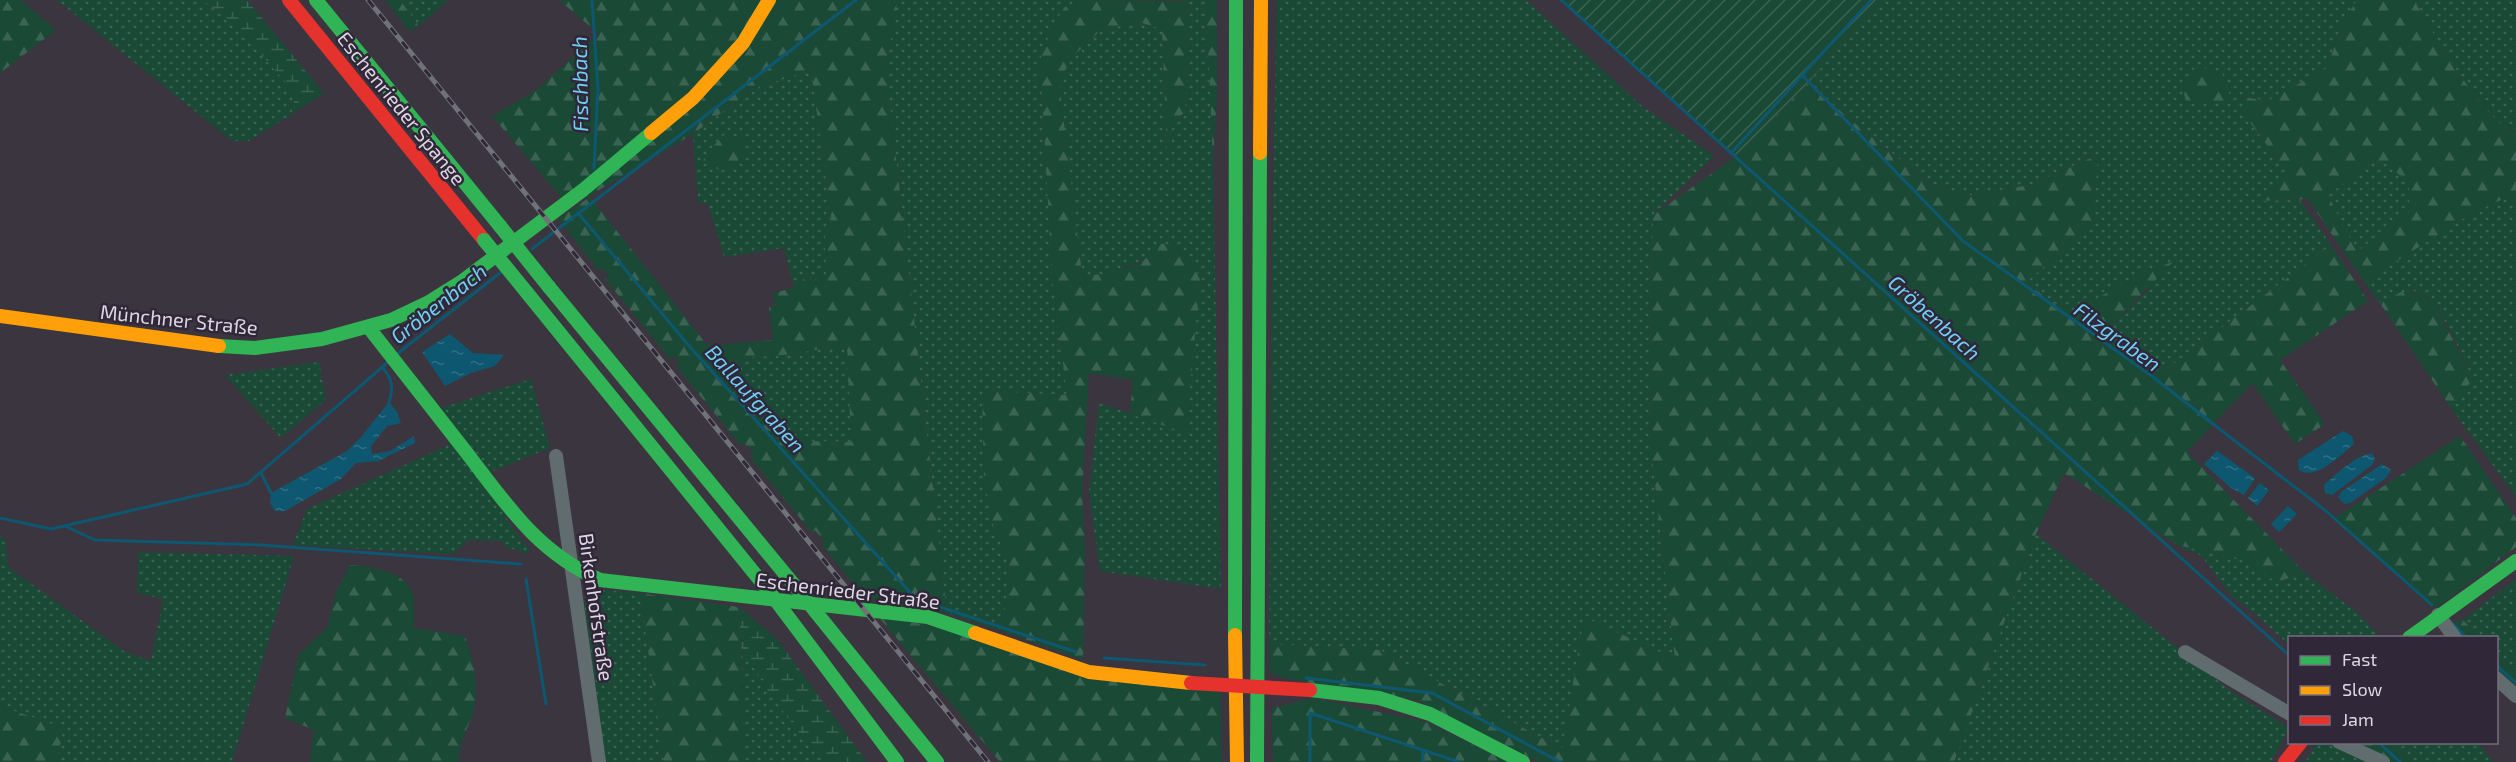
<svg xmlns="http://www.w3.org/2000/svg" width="2516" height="762" viewBox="0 0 2516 762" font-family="'Exo 2',sans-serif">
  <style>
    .grass { fill: url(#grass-dots) }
    .forest { fill: url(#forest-firs); fill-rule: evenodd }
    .wetland { fill: url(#wetland-marsh) }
    .garden { fill: url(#garden-furrows) }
    .water { fill: url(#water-ripples) }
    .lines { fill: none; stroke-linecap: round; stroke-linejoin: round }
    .stream { stroke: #0d5870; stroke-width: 3 }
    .street { stroke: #616c6e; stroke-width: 14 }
    .fast { stroke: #30b455; stroke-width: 14 }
    .slow { stroke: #ff9f0a; stroke-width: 14 }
    .jam { stroke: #e5322d; stroke-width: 14 }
    .rail-casing { stroke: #6f7276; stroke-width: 5 }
    .rail { stroke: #302739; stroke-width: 3; stroke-dasharray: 9; stroke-linecap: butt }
    .fast-bridge { stroke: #30b455; stroke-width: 14 }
    .jam-bridge { stroke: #e5322d; stroke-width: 14 }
    .labels { text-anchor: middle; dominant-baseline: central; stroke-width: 5; stroke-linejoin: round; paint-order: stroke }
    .street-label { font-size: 20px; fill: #ddd7e2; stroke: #302739 }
    .water-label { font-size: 21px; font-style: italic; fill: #6fcff5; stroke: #302739 }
  </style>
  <defs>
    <pattern id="grass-dots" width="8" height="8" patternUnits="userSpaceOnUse" patternTransform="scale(1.5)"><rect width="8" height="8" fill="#1a4a36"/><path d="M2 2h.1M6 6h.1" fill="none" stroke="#3b6353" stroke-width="1.8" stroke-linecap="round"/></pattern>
    <pattern id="forest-firs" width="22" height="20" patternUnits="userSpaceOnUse" patternTransform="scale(1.5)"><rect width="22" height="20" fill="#1a4a36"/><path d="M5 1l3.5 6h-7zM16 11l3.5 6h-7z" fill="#3b6353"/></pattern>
    <pattern id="wetland-marsh" width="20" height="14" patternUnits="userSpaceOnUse" patternTransform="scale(1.5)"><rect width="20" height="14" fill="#1a4a36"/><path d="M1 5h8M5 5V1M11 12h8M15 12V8" fill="none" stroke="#3b6353"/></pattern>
    <pattern id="garden-furrows" width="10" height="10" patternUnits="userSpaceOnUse" patternTransform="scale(1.5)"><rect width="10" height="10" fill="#1a4a36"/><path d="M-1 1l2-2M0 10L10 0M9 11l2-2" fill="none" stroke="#3b6353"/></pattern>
    <pattern id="water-ripples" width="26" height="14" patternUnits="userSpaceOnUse" patternTransform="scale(1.5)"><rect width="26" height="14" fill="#0d5870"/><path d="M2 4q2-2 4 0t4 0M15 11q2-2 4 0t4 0" fill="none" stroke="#306f84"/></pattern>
  </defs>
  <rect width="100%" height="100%" fill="#3a353f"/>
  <g class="grass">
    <polygon points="57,0 203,0 238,28 295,93 292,114 249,141 232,141"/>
    <polygon points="400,0 448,0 419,26"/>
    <polygon points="901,0 1081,0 1065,7 1036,71 1042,94 1052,276 1067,395 983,391 993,525 1010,566 1002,631 947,613 886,68 897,3"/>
    <path d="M 1186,0 L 1206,0 L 1213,163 L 1221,589 L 1100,571 L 1089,492 L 1099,403 L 1186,432 L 1149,257 C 1128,267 1106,278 1082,275 L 1059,81 L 1072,57 L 1101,30 L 1139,22 L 1162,29 L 1167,153 L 1172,150 L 1172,123 L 1185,112 L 1189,2 Z"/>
    <polygon points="1277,0 1526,0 1642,106 1714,156 1653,215 1650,440 1675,659 1563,749 1380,650 1269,644 1272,254"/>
    <polygon points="1879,0 2357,0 2342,24 2327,68 2268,101 2243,97 2247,118 2286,171 2259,201 2300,200 2331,245 2163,372 2104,333 2150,289 2140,273 2071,314 2025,283 2093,224 2097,155 2030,185 1965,196 1929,183 1807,84"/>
    <path d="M 2414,0 L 2516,0 L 2516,135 C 2482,118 2433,34 2414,0 Z"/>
    <polygon points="811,70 832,224 825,231 826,275 806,277 794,288 784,248 724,257 708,204 698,202 693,134 753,89"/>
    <polygon points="2372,162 2387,164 2409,183 2409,212 2359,250 2347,234 2328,195"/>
    <path d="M 2510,196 L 2516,202 L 2516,497 L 2451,408 L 2473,378 C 2463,359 2439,298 2420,292 C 2406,288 2392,297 2380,303 L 2364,282 L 2472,213 Z"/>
    <polygon points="707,345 716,345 729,359 783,355 847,345 852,442 806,441 776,427"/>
    <polygon points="319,362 326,400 281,438 225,375"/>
    <polygon points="531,379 550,448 491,472 441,408"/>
    <polygon points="453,443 502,507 507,520 530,551 526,554 516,549 507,549 502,541 468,540 453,554 293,545 307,509"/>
    <polygon points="2064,473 2178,545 2249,562 2276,582 2305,573 2359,614 2379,637 2290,638 2289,645 2254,613 2231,596 2202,556 2180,547"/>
    <polygon points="2036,534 2232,692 2289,728 2271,762 1954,762"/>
    <polygon points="0,536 5,538 8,567 125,652 151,661 163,599 137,593 138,552 294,556 232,762 56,762 63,728 0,706"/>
    <polygon points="2516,579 2516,677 2497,656 2496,638 2479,637 2463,620"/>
    <polygon points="595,589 640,593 664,762 605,762 584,601"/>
    <path d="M 741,648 C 769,689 792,727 828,762 L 745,762 Z"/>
    <polygon points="2318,742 2347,743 2388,762 2305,762"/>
    <polygon points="2389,743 2478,743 2493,762 2411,762"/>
  </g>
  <g class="forest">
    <polygon points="0,0 21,0 56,30 0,73"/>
    <polygon points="385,0 400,0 418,25 410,32"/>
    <polygon points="559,0 901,0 897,3 886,68 947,613 887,600 866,599 821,544 824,541 815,530 812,533 750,457 754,453 744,443 741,446 676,366 680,363 674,356 670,359 605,279 609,276 603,269 599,271 558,219 590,197 707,345 776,427 806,441 851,442 847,345 783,355 728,359 716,345 773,340 769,307 775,306 773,293 794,288 806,277 826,275 825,231 832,224 811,70 753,89 693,134 589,196 566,203 492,116 535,91 599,34"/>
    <path d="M 1081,0 L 1189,1 L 1185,112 L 1172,123 L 1172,150 L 1167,154 L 1162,29 L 1139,22 L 1101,30 L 1072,57 L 1059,81 L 1082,274 C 1099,278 1138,268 1150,255 C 1153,252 1156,247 1159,243 C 1183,247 1192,256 1200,280 L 1186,433 L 1130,414 L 1133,380 L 1089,373 L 1082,494 L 1085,549 L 1083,660 L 1002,631 L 1010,566 L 993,525 L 984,478 L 982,391 L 1067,395 L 1052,276 L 1042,94 L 1036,71 L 1053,24 L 1065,7 Z"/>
    <polygon points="1206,0 1217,0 1217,93 1213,163"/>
    <path d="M 2357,0 L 2414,0 C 2433,34 2482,118 2516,135 L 2516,202 L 2510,196 L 2472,213 L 2364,282 L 2308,199 L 2258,201 L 2286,171 L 2247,118 L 2242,97 L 2268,101 L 2327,68 L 2342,24 ZM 2372,162 L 2387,164 L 2409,183 L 2409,212 L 2359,250 L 2347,234 L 2328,195 Z"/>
    <polygon points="2200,67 2222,73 2229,91 2229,103 2187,104 2182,87 2192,70"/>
    <polygon points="1807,84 1928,183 1965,196 2030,185 2098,155 2093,224 2025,283 2071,314 2140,273 2173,262 2104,333 2163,372 2331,245 2368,301 2280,360 2325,424 2295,444 2252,383 2187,452 2305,573 2276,582 2249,562 2178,545 2064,473 2036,534 1954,762 1539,762 1415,699 1309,683 1270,674 1269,644 1380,650 1562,749 1584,617 1675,659 1650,440 1653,215 1735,157"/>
    <polygon points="724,135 743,137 748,155 721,171 703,161 707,153"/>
    <polygon points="2401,292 2420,292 2434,303 2473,379 2451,408 2380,303"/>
    <polygon points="2460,436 2516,518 2516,547 2436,608 2335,518"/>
    <path d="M 350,565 C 371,566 405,571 413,594 C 416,603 413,618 414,628 L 465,636 C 473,660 479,684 474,709 C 469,728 458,742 459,762 L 310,762 L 314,730 L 285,718 L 299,654 L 327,628 L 336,592 Z"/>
    <polygon points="640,593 739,607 745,762 664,762"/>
    <polygon points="878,616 932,626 1089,672 1220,685 1222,762 1000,762"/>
    <polygon points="2463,620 2479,637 2458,637 2446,624"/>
    <polygon points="2496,656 2516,677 2516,692 2497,674"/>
    <polygon points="1313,698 1426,722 1508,762 1273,762 1272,708"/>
    <polygon points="0,706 64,728 56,762 0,762"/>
    <polygon points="2347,743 2389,743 2411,762 2388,762"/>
  </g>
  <g class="wetland">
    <polygon points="203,0 247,0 324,93 292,114 295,93 238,28"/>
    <polygon points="739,607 777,639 867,762 828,762 805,740 772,697 741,648"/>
  </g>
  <polygon class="garden" points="1561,0 1879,0 1807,84 1735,157"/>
  <g class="water">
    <polygon points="450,334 473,353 504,355 495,366 471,373 445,386 422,352"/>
    <polygon points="389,402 397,412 401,423 387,426 371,446 372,454 390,451 414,436 415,443 378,461 356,463 341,479 285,511 275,511 270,503 271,493 347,451 361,437"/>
    <path d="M 2343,431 L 2352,436 L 2354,444 C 2341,454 2316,482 2299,470 L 2298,460 Z"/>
    <polygon points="2217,451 2255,478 2244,495 2231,488 2204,464"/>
    <path d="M 2372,453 L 2375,459 L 2372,465 L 2332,495 L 2325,493 L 2324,485 C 2339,472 2353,457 2372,453 Z"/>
    <polygon points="2382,464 2391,470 2386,478 2350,503 2344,504 2338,497 2341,492"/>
    <polygon points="2260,483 2269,490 2257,506 2248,498"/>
    <polygon points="2288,506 2297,514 2279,532 2271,524"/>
  </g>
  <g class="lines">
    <g class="stream">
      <polyline points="592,0 598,89 594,168"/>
      <polyline points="1561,0 2290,656"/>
      <polyline points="1802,75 1963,241 2149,374 2226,434 2326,511 2432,605"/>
      <polyline points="1731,153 1871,0"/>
      <polyline points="578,213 690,347 916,599"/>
      <polyline points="532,249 856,0"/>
      <polyline points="397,354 500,273"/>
      <path d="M 382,367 C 392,378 394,388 389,402"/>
      <polyline points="261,473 271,493"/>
      <polyline points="0,518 51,529 247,484 387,363"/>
      <polyline points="65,526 95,540 261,545 521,564"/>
      <polyline points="526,579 546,704"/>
      <polyline points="925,602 1076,652"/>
      <polyline points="2453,624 2467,638"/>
      <polyline points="1104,658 1205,665"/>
      <polyline points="2496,665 2516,683"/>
      <polyline points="1306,678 1432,693 1560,762"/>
      <polyline points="2378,742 2400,762"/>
      <polyline points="1310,762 1310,713 1459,762"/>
      <polyline points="1423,762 1423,750"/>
    </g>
    <g class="street">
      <polyline points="556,456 599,762"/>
      <polyline points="2438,615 2455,638"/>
      <polyline points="2185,652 2290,714"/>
      <polyline points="2496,678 2516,696"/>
      <polyline points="2339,742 2383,762"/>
    </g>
    <g class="fast">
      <polyline points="316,0 500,226"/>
      <polyline points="549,287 799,591"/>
      <polyline points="528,294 768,590"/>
      <path d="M 369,328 C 400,368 432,408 463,448 C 505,502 535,551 600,580 L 928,617 L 975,633"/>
      <polyline points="219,346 255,348 322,339 391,320 429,302 461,282 583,190 651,133"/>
      <polyline points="783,610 897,762"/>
      <polyline points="815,611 937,762"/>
      <polyline points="1235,635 1236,0"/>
      <polyline points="2409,638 2516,561"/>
      <polyline points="1310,690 1379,698 1430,714 1523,762"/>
      <polyline points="1257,762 1260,153"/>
    </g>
    <g class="slow">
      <polyline points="651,133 693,98 743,43 769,0"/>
      <polyline points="1260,153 1261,0"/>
      <polyline points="0,316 219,346"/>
      <polyline points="975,633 1089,672 1191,683"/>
      <polyline points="1235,635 1237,762"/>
    </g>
    <g class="jam">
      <polyline points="289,0 484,240"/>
      <polyline points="2285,762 2301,742"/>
    </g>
    <defs>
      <polyline id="rail" points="368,0 988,762"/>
    </defs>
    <use href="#rail" class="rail-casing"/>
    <use href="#rail" class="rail"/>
    <g class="fast-bridge">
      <polyline points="500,226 549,287"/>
      <polyline points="484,240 528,294"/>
      <polyline points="768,590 783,610"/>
      <polyline points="799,591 815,611"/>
    </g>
    <polyline class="jam-bridge" points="1191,683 1310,690"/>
  </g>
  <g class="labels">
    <g class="street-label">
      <text transform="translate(402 108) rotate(51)">Eschenrieder Spange</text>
      <text transform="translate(179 319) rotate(6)">Münchner Straße</text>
      <text transform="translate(848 590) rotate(7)">Eschenrieder Straße</text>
      <text transform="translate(597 607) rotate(82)">Birkenhofstraße</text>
    </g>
    <g class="water-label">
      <text transform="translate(579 84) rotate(-91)">Fischbach</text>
      <text transform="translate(438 303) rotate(-38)">Gröbenbach</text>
      <text transform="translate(1935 317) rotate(42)">Gröbenbach</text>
      <text transform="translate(2118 336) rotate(36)">Filzgraben</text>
      <text transform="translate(756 398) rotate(48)">Ballaufgraben</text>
    </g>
  </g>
  <rect x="2288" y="636" width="210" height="108" fill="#302739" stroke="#756d7d" stroke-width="1.5"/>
  <rect x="2300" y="656" width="30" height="9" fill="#30b455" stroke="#756d7d" stroke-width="1.5"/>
  <text x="2342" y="666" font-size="18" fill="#ddd7e2">Fast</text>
  <rect x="2300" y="686" width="30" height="9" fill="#ff9f0a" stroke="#756d7d" stroke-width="1.5"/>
  <text x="2342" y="696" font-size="18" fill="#ddd7e2">Slow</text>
  <rect x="2300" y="716" width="30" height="9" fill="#e5322d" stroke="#756d7d" stroke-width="1.5"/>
  <text x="2342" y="726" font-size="18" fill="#ddd7e2">Jam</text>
</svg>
